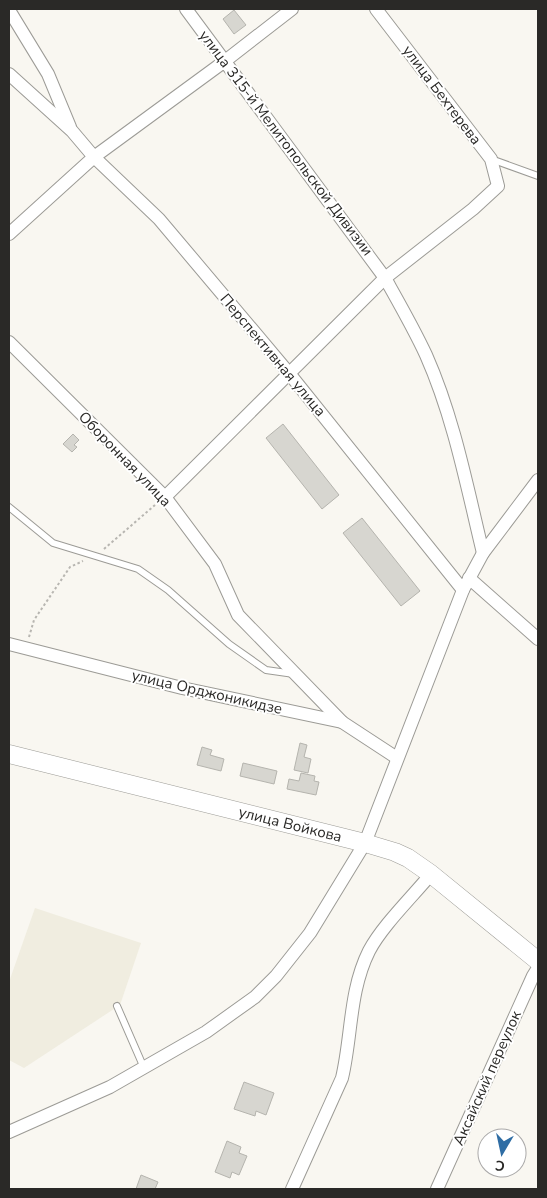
<svg xmlns="http://www.w3.org/2000/svg" width="547" height="1198" viewBox="0 0 547 1198" font-family="'Nunito Sans',sans-serif">
  <style>
    .built { fill: #f0ede0 }
    .building { fill: #d7d6d0; stroke: #b5b4ae }
    .lines { fill: none; stroke-linecap: round; stroke-linejoin: round }
    .lane-casing { stroke: #9c9b96; stroke-width: 8 }
    .street-casing { stroke: #9c9b96; stroke-width: 14 }
    .secondary-casing { stroke: #9c9b96; stroke-width: 19 }
    .path { stroke: #b8b6b1; stroke-width: 2; stroke-dasharray: 2.5 2.5; stroke-linecap: butt }
    .lane { stroke: #fff; stroke-width: 6 }
    .street { stroke: #fff; stroke-width: 12 }
    .secondary { stroke: #fff; stroke-width: 18 }
    .labels { text-anchor: middle; dominant-baseline: central; stroke-width: 4; stroke-linejoin: round; paint-order: stroke }
    .street-label { font-size: 15px; fill: #2a2927; stroke: #fff }
  </style>
  <rect width="100%" height="100%" fill="#f9f7f1"/>
  <polygon class="built" points="35,908 141,943 120,1005 24,1068 9,1060 9,982"/>
  <g class="building">
    <polygon points="234,10 246,25 234,34 223,19"/>
    <polygon points="283,424 339,495 322,509 266,438"/>
    <polygon points="73,434 79,440 74,445 77,447 72,452 63,444"/>
    <polygon points="362,518 420,591 401,606 343,533"/>
    <polygon points="300,743 307,745 304,757 311,759 308,773 294,770"/>
    <polygon points="202,747 212,750 210,755 224,759 221,771 197,765"/>
    <polygon points="243,763 277,771 274,784 240,776"/>
    <polygon points="301,773 315,776 314,781 319,782 316,795 287,789 289,779 299,781"/>
    <polygon points="244,1082 274,1093 266,1115 256,1111 255,1116 234,1109"/>
    <polygon points="227,1141 241,1147 239,1153 247,1156 239,1175 232,1172 230,1178 215,1172"/>
    <polygon points="141,1175 158,1182 155,1189 136,1189"/>
  </g>
  <g class="lines">
    <defs>
      <g id="lane">
        <polyline points="491,159 538,176"/>
        <polyline points="9,507 53,543 138,569 168,590 229,644 266,670 294,674"/>
        <polyline points="117,1006 144,1068"/>
      </g>
      <g id="street">
        <path d="M 186,9 L 385,278 C 399,303 414,329 426,355 C 454,418 467,487 483,553"/>
        <polyline points="9,10 48,74 70,127"/>
        <polyline points="9,74 72,131 94,157 159,219 288,372 463,590"/>
        <polyline points="9,234 94,157 225,61 292,9"/>
        <polyline points="9,342 165,497 215,564 238,615 342,722"/>
        <polyline points="165,497 385,278 473,209 498,186 491,159 376,9"/>
        <polyline points="469,578 538,639"/>
        <polyline points="9,644 182,688 342,722 397,758"/>
        <polyline points="9,1132 110,1087 206,1032 255,997 276,976 310,933 365,843 463,590 483,553 538,480"/>
        <path d="M 292,1189 L 342,1078 C 352,1036 349,991 369,951 C 382,926 413,896 431,874"/>
        <polyline points="437,1189 533,976 538,968"/>
      </g>
      <g id="secondary">
        <path id="s1" d="M 9,754 L 365,843 L 395,852 L 408,858 L 431,874 L 538,961"/>
      </g>
    </defs>
    <use href="#lane" class="lane-casing"/>
    <use href="#street" class="street-casing"/>
    <use href="#secondary" class="secondary-casing"/>
    <g class="path">
      <polyline points="104,549 155,505"/>
      <polyline points="29,637 34,620 70,567 83,561"/>
    </g>
    <use href="#lane" class="lane"/>
    <use href="#street" class="street"/>
    <use href="#secondary" class="secondary"/>
  </g>
  <g class="labels">
    <g class="street-label">
      <text transform="translate(442 95) rotate(53)">улица Бехтерева</text>
      <text transform="translate(286 143) rotate(53)">улица 315-й Мелитопольской Дивизии</text>
      <text transform="translate(273 355) rotate(50)">Перспективная улица</text>
      <text transform="translate(125 459) rotate(46)">Оборонная улица</text>
      <text transform="translate(207 692) rotate(13)">улица Орджоникидзе</text>
      <text stroke="none"><textPath href="#s1" startOffset="290">улица Войкова</textPath></text>
      <text transform="translate(487 1078) rotate(-66)">Аксайский переулок</text>
    </g>
  </g>
  <rect width="547" height="1198" fill="none" stroke="#2a2927" stroke-width="20"/>
  <g transform="translate(502 1153) rotate(189)"><circle r="24" fill="#ffffff" stroke="#aaa9a9"/>
  <path d="M0-4L9 19L0 12L-9 19Z" fill="#2f6da4"/>
  <text y="-8" font-size="14" font-weight="bold" text-anchor="middle" fill="#2a2927">С</text>
  </g>
</svg>
